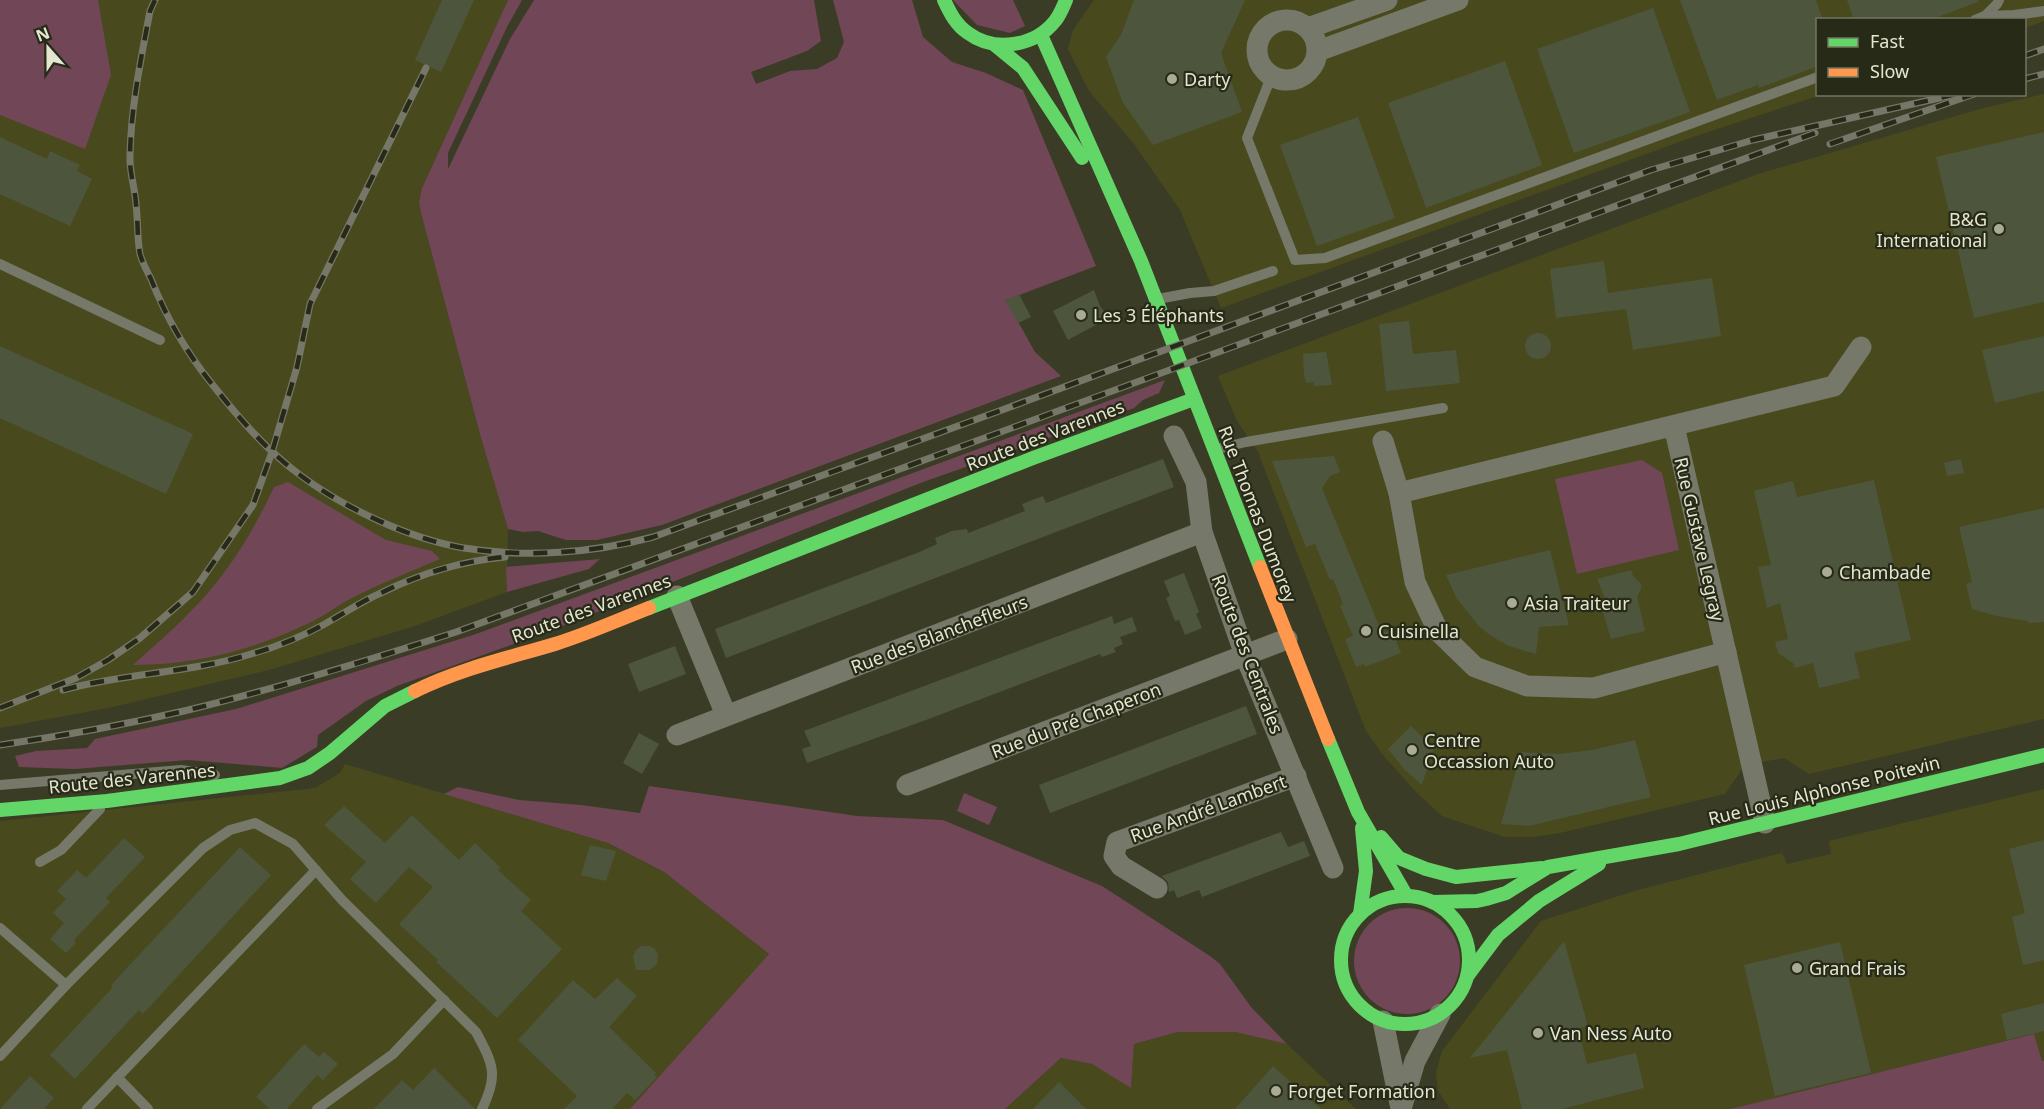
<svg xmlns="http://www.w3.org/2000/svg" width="2044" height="1109" viewBox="0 0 2044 1109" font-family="'Noto Sans',sans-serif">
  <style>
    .built { fill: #484a1d }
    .green { fill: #714657 }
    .building { fill: #4d553d }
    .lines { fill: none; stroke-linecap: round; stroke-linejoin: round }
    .lane { stroke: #767869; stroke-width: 10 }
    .street { stroke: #767869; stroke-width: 21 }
    .fast { stroke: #63d668; stroke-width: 14 }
    .slow { stroke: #ff974d; stroke-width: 14 }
    .rail-casing { stroke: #767768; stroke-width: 7 }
    .rail { stroke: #282a18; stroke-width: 4.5; stroke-dasharray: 14; stroke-linecap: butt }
    .poi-dot { fill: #a9ab94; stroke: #282a18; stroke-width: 2 }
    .labels { text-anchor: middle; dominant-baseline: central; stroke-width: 4.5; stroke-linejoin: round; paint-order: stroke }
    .poi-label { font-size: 18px; fill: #e4e7d0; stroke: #282a18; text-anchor: start }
    .street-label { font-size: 18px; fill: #e4e7d0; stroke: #282a18 }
  </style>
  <rect width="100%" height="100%" fill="#3b3c26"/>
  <g class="built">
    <polygon points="0,0 508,0 422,188 419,202 421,213 481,438 508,529 507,592 415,626 269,670 108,708 0,728"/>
    <polygon points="1094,0 2044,0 2044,21 2025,28 2024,20 1818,20 1818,94 1821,95 1693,137 1221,308 1180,210 1134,144 1089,91 1068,49 1073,30"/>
    <polygon points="2044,94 2044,719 1809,774 1784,758 1745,765 1725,794 1560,833 1533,837 1505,837 1442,816 1417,793 1383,755 1366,731 1258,452 1237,421 1218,376 1758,174 1980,109"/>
    <polygon points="345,764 608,843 664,872 769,954 630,1109 0,1109 0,821 315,788 340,773"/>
    <polygon points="2044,789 2044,1061 2042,1061 2034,1034 1730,1109 1450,1109 1438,1091 1436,1073 1442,1051 1541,921 1634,891 1782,853 1787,864 1831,854 1829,841"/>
    <polygon points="1178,1032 1235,1032 1287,1044 1356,1109 1005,1109 1061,1058 1092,1064 1131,1087 1134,1044"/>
  </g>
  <g class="green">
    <polygon points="0,0 98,0 111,75 85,149 0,115"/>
    <polygon points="508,0 522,0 507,27 448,153 448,169 510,39 534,0 814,0 821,41 807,51 751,72 756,84 790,71 817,69 837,58 844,42 833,0 912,0 923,37 952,62 986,73 1023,90 1096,266 1006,300 1035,352 1061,376 662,525 597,540 566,540 538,531 523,532 508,529 481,438 421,213 419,202 422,188"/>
    <polygon points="953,0 1013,0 1025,26 1010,33 977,25"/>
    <polygon points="1165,380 1159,393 1143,400 1134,408 923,482 547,632 397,686 366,701 318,735 317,747 282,768 188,760 75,769 19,767 15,756 36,751 87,748 95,739 236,709 476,634"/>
    <polygon points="1642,460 1662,473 1679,550 1577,574 1555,479"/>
    <path d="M 288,482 L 386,540 L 432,551 L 440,559 C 410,572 378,584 348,600 C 335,607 323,617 309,623 C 254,650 195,665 133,665 C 151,648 171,632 188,614 C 225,578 252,534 274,487 Z"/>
    <polygon points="600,559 589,569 507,592 506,567"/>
    <polygon points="649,786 857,816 943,820 1102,886 1210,956 1220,964 1251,1007 1287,1044 1235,1032 1178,1032 1134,1044 1131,1088 1092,1064 1061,1058 1005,1109 630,1109 769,954 664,872 608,843 444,794 458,787 519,800 581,805 640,813"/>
    <polygon points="964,793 997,807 989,825 957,811"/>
    <circle cx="1407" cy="961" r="53"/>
    <polygon points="2034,1034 2042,1061 2044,1061 2044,1109 1730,1109"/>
  </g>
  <g class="building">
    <polygon points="442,0 474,0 441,72 415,60"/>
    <polygon points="1134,0 1245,0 1221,53 1242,112 1153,145 1123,103 1106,57 1121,35"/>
    <polygon points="1680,0 1816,0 1823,20 1818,20 1818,66 1759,88 1758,85 1717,100"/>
    <polygon points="1847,0 1978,0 1978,2 1930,20 1854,20"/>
    <polygon points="1653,8 1690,112 1574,153 1537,49"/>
    <polygon points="1505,61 1542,165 1426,208 1388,103"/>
    <polygon points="1358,117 1395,218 1317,246 1280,145"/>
    <polygon points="2044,132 2044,302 1974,318 1936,157"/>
    <polygon points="0,137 47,159 50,151 80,165 77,171 92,179 70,226 0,194"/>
    <polygon points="1604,261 1608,293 1712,278 1721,336 1633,350 1626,309 1556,318 1550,269"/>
    <polygon points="1094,290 1100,306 1109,318 1068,340 1053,311"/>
    <polygon points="1019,294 1031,317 1018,323 1005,300"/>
    <polygon points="1409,321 1413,354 1456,350 1460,383 1386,391 1379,324"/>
    <circle cx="1538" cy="346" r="13"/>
    <polygon points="2044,336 2044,391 1995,403 1982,350"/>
    <polygon points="0,346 193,434 166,494 0,418"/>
    <polygon points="1326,352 1332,385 1314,386 1314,382 1306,383 1304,375 1303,354"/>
    <polygon points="1334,456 1340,472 1330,476 1322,488 1382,633 1392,630 1401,653 1365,667 1364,664 1356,667 1345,639 1353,636 1340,606 1343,604 1333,579 1330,580 1315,544 1306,547 1272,461"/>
    <polygon points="1163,459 1174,487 726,658 715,629 917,553 937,544 935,538 952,531 967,529 968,533 1025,511 1022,504 1043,496 1046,503"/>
    <polygon points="1961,459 1964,473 1947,476 1944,463"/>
    <polygon points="1874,480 1911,640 1854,653 1860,678 1819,688 1813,663 1795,668 1793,663 1778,653 1775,642 1788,639 1780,603 1767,608 1758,567 1771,565 1754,491 1793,481 1797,497"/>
    <polygon points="2044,508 2044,622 2028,623 2028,621 1996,616 1972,609 1966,584 1972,582 1959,527"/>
    <polygon points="1550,550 1569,625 1539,627 1536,654 1509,646 1491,636 1479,626 1457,599 1446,575"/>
    <polygon points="1631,570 1633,576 1641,584 1641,589 1637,597 1645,631 1611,639 1602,609 1609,608 1597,579"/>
    <polygon points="1184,573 1199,612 1196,614 1202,628 1185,635 1179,620 1175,621 1166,598 1170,596 1164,581"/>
    <polygon points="1112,616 1114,624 1132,617 1137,631 1120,637 1123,644 1114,648 1116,652 1102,657 1100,654 926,720 807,763 802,749 811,746 804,731"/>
    <polygon points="675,646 686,674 639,692 628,664"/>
    <polygon points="1246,706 1257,734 1050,813 1039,785"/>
    <polygon points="1411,726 1434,748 1422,785 1404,769 1388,749"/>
    <polygon points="639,733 659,744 642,774 623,763"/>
    <polygon points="1635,740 1651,797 1529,826 1501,824 1521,752 1558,754 1592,750"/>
    <polygon points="344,806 385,843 412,815 459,860 475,843 501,868 498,870 531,900 521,911 562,949 497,1018 436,962 438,960 399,924 433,887 409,867 376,903 350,879 366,862 324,825"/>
    <polygon points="1281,832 1288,847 1304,841 1310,856 1202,897 1199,890 1177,898 1174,890 1169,892 1168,882 1162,876"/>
    <polygon points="124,838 145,857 106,898 110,902 74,940 76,943 66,953 50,939 64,923 53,913 66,899 57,891 77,870 86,878"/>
    <polygon points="2044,840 2044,960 2023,965 2012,917 2025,913 2009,849"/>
    <polygon points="590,845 616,851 606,881 581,875"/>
    <polygon points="240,847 271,875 143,1014 139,1010 75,1079 50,1055 113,987 111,985"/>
    <polygon points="1564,941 1588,1026 1578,1028 1587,1064 1636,1053 1644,1088 1562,1109 1522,1109 1507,1050 1470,1058"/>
    <polygon points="1840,942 1871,1073 1775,1096 1744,965"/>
    <polygon points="641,946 650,946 655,949 658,955 657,964 650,970 636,970 633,956 636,950"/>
    <polygon points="617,978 637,996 609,1027 656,1073 654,1075 657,1077 635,1100 627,1093 612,1109 564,1109 577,1096 518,1040 573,980 595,999"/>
    <polygon points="2044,1003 2044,1031 2007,1040 2001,1014"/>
    <polygon points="304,1044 319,1057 324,1052 338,1064 323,1080 317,1075 287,1109 270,1109 256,1097"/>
    <polygon points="1273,1066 1285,1077 1321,1109 1235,1109"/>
    <polygon points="434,1068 475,1109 374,1109 402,1080 413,1090"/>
    <polygon points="30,1076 54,1098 44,1109 0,1109"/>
    <polygon points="1059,1082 1086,1109 1033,1109"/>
  </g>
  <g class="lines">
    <g class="lane">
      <polyline points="1985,16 1997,4 1999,0"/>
      <polyline points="1975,20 1985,16 2014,15 2044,11"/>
      <polyline points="1271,77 1247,138 1295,260 1325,258 1818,77"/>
      <polyline points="0,264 160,340"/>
      <polyline points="1158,299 1190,293 1214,291 1273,271"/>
      <polyline points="1217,449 1246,442 1443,408"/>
      <polyline points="0,785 181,770 215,775"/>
      <polyline points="40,862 61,850 100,809"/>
      <polyline points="0,928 66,985"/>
      <path d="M 0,1056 L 66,985 L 203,848 L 230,830 L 255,823 L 293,844 L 342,900 L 476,1032 C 493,1064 499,1075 482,1109"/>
      <polyline points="117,1077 148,1109"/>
      <polyline points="87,1109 316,870"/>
      <polyline points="317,1109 393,1054 444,1000"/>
    </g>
    <g class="street">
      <circle cx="1287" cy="50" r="30"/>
      <polyline points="1308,28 1387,0"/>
      <polyline points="1318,51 1458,0"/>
      <polyline points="1674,426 1765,823"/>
      <polyline points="1174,436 1196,482 1202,532 1245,655 1333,868"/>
      <polyline points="1383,441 1399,493 1415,582 1438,631 1475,667 1527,686 1594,688 1726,652"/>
      <polyline points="1399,493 1834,386 1861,347"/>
      <polyline points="677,596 726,715"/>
      <polyline points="677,735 1202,532"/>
      <polyline points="907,785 1287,639"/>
      <polyline points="1157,888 1121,866 1114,856 1117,842 1296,776"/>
      <polyline points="1383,1021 1400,1104"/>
      <polyline points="1401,1109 1415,1061 1440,1014"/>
    </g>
    <g class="fast">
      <path d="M 944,0 C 950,13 956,25 968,33 C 995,53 1035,46 1055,21 C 1060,15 1063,7 1066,0"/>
      <polyline points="1041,35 1141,261 1260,567"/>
      <polyline points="995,45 1023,68 1082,158"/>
      <polyline points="649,608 1033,458 1194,399"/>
      <polyline points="1328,739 1358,812 1406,895"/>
      <polyline points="0,810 107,801 280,778 308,768 330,753 385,706 415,691"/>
      <polyline points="1381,837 1399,858 1426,869 1456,877 1542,868"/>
      <circle cx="1405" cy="960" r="64"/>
      <polyline points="1433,902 1477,901 1486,899 1506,893 1548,867 1679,844 2044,755"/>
      <polyline points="1360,914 1366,871 1362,828"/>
      <polyline points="1468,975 1498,935 1539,901 1599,864"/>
    </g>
    <g class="slow">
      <polyline points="1260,567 1328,739"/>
      <path d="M 415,691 C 459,669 508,658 555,644 C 587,634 618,620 649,608"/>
    </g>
    <defs>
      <g id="rail">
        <path d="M 155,0 L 150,11 C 141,59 131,106 130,155 C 129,171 135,188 136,204 C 138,220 137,238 140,254 C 142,262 147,271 151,279 C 166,317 186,352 212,384 C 238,417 266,450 300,475 C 344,508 410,539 464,548 C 525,558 594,553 653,537 L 1002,410 L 1651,170 L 1753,140 L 1957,94"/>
        <polyline points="2024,56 2044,49"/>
        <polyline points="2024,79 2044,74"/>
        <polyline points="1830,144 1974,94"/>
        <path d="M 63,690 C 125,673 191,673 251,654 C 276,647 301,637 323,625 C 343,614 362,601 383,592 C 422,573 462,561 505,557"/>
        <polyline points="0,708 76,678 108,660 140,638 193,592 253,505 272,452 297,367 310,304 426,68"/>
        <path d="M 0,745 C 62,736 123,725 184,711 C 276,689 366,661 456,632 L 1815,133"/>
      </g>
    </defs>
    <use href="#rail" class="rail-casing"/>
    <use href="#rail" class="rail"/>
  </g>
  <g class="poi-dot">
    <circle cx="1172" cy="79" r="6"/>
    <circle cx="1999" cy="229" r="6"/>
    <circle cx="1081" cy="315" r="6"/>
    <circle cx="1827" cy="572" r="6"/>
    <circle cx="1512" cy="603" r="6"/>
    <circle cx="1366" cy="631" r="6"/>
    <circle cx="1412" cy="750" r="6"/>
    <circle cx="1797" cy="968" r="6"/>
    <circle cx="1538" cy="1033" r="6"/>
    <circle cx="1276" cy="1091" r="6"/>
  </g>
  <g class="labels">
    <g class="poi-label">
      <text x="1184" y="79">Darty</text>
      <text x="1987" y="219" text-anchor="end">B&amp;G<tspan x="1987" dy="21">International</tspan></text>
      <text x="1093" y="315">Les 3 Éléphants</text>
      <text x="1839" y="572">Chambade</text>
      <text x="1524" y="603">Asia Traiteur</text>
      <text x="1378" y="631">Cuisinella</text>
      <text x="1424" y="740">Centre<tspan x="1424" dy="21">Occassion Auto</tspan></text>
      <text x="1809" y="968">Grand Frais</text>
      <text x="1550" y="1033">Van Ness Auto</text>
      <text x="1288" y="1091">Forget Formation</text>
    </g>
    <g class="street-label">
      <text transform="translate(1045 435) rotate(-21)">Route des Varennes</text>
      <text transform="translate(1258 514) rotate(69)">Rue Thomas Dumorey</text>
      <text transform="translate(1700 539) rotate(77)">Rue Gustave Legray</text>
      <text transform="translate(591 608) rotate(-20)">Route des Varennes</text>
      <text transform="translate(939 634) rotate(-21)">Rue des Blanchefleurs</text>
      <text transform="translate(1248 654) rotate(69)">Route des Centrales</text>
      <text transform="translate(1076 720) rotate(-21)">Rue du Pré Chaperon</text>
      <text transform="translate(132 778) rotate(-6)">Route des Varennes</text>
      <text transform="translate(1824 790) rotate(-14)">Rue Louis Alphonse Poitevin</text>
      <text transform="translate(1208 808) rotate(-20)">Rue André Lambert</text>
    </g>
  </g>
  <rect x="1816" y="18" width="210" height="78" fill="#282a18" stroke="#737662" stroke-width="1.5"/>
  <rect x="1828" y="38" width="30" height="9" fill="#63d668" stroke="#737662" stroke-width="1.5"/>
  <text x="1870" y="48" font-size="18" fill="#e4e7d0">Fast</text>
  <rect x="1828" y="68" width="30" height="9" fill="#ff974d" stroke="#737662" stroke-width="1.5"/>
  <text x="1870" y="78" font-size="18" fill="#e4e7d0">Slow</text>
  <g transform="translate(48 48) rotate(339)" stroke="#282a18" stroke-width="4.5" paint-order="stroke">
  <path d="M0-4.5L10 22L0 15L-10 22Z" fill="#e4e7d0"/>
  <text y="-9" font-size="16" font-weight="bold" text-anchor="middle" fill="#e4e7d0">N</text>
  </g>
</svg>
